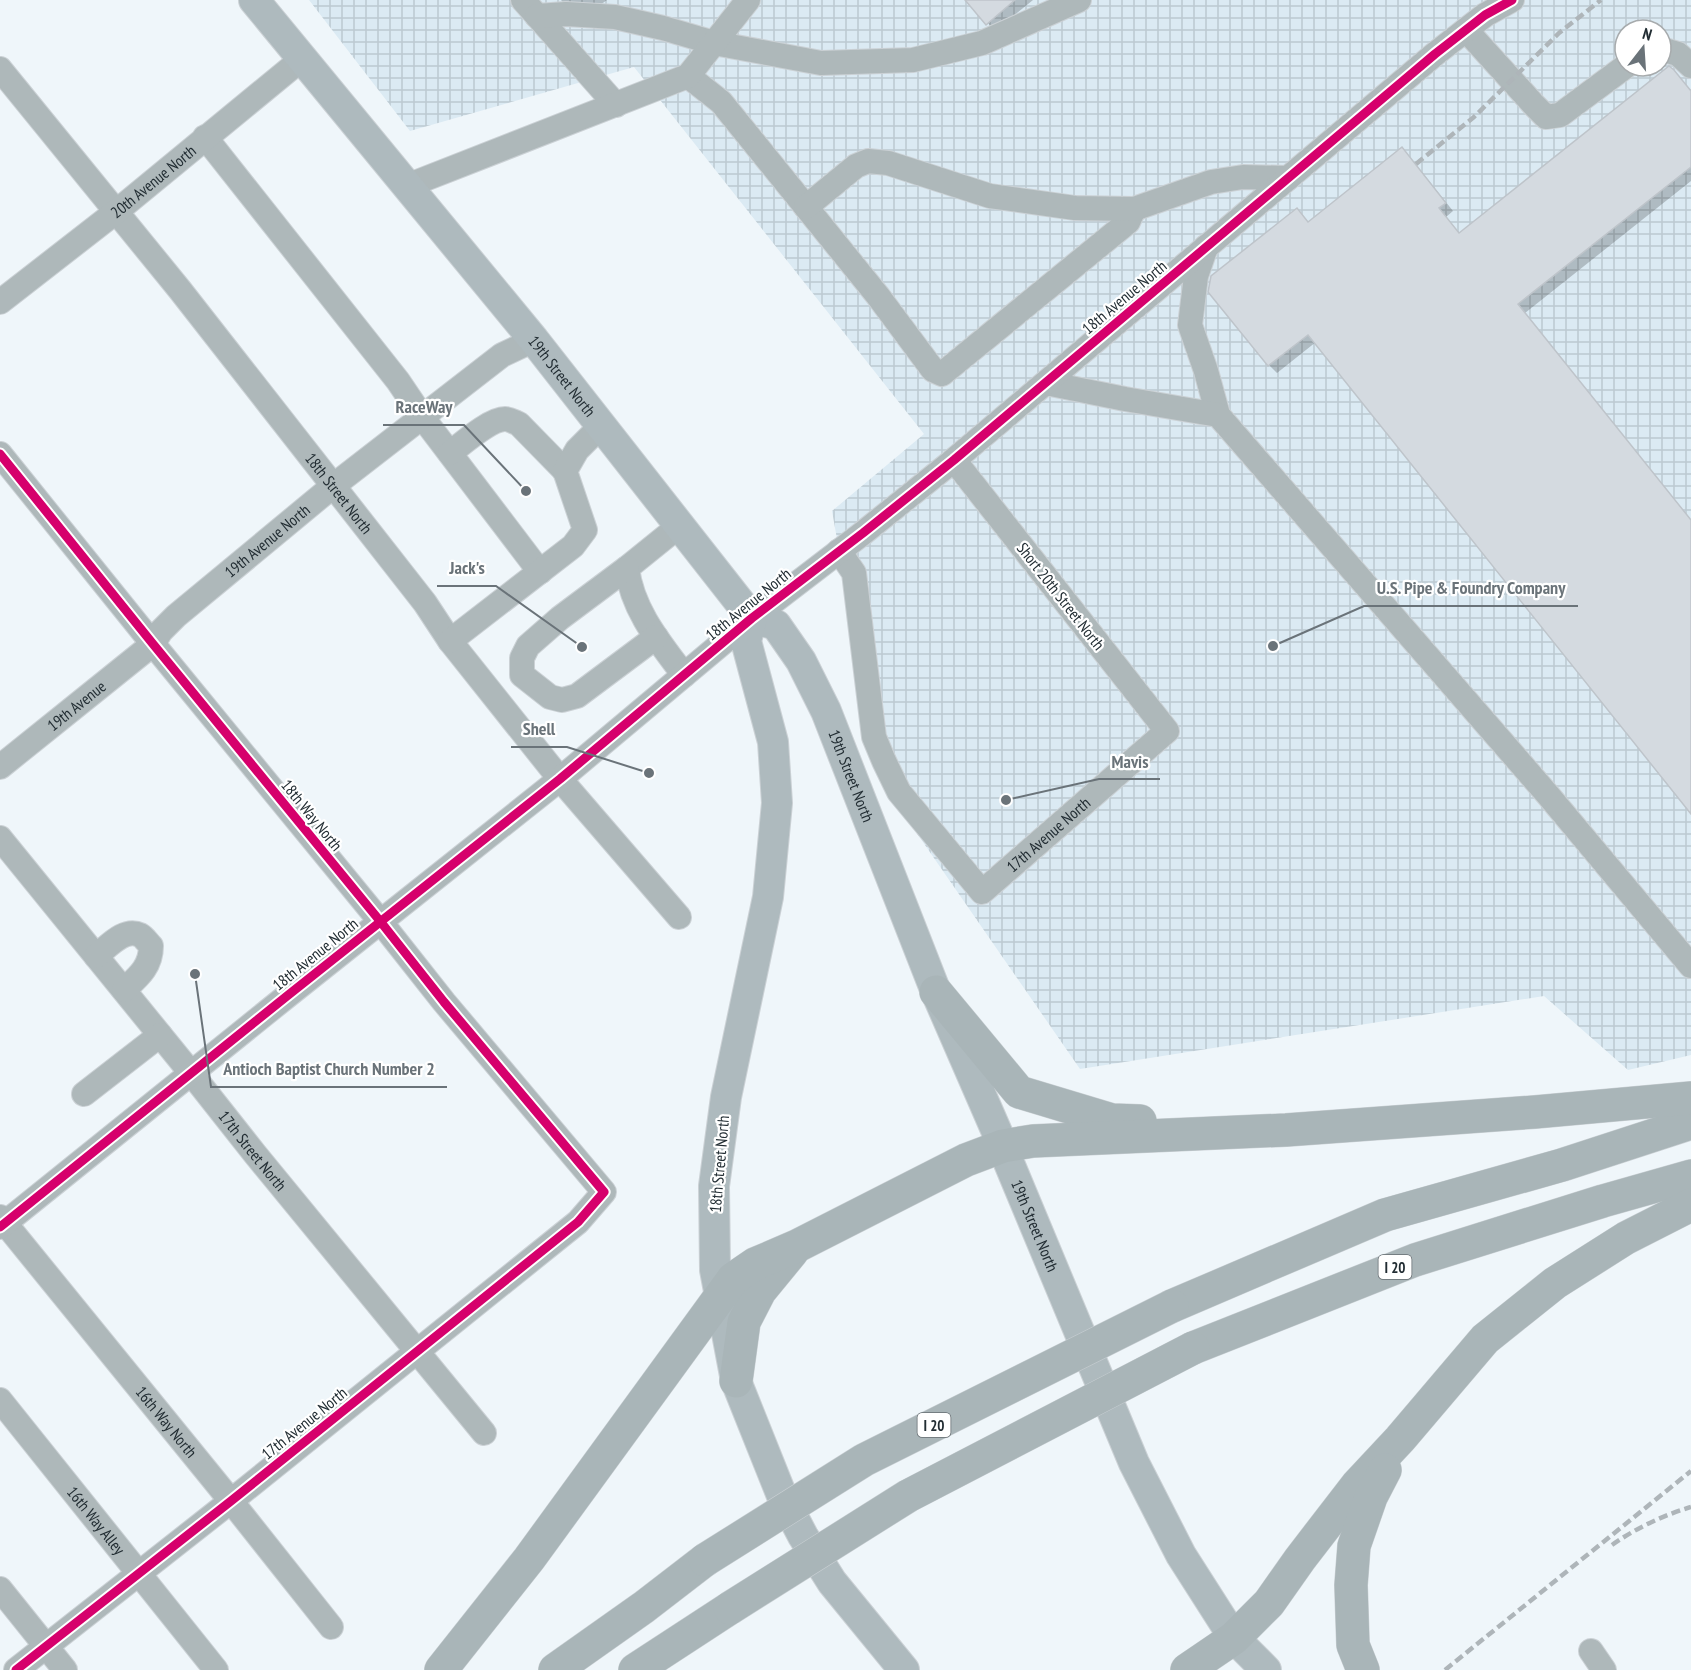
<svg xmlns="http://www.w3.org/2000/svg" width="1691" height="1670" viewBox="0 0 1691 1670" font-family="'PT Sans Narrow',sans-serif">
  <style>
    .industrial { fill: url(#industrial-grid); fill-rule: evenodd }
    .shadow { fill: #0003 }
    .building { fill: #d4dae0; stroke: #bec4ca; stroke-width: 1.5 }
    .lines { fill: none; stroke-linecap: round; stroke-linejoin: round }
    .minor-casing { stroke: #cbd1d5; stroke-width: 26 }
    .major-casing { stroke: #cbd1d5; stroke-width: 32 }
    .highway-casing { stroke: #cbd1d5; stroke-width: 34 }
    .minor { stroke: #aeb8ba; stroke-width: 24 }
    .major { stroke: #aebabe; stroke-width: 30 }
    .highway { stroke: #a9b5b8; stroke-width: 33 }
    .rail { stroke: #aeb5b9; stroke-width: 4.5; stroke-dasharray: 9 4.5; stroke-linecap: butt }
    .highway-bridge-casing { stroke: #cbd1d5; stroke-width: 34; stroke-linecap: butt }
    .highway-bridge { stroke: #a9b5b8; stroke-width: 33 }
    .cycleway-casing { stroke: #fff; stroke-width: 13 }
    .cycleway { stroke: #d6006c; stroke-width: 9 }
    .labels { text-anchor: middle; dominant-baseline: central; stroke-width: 4.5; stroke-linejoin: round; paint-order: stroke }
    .shield { fill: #fff; stroke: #646c70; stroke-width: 1.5 }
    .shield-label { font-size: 15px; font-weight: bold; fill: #222d33 }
    .street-label { font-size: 16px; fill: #222d33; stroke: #fff }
    .leader { fill: none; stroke: #6a7379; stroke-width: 2 }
    .callout-dot { fill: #6a7379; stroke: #fff; stroke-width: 2 }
    .callout-label { font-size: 18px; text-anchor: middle; font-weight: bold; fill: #6a7379; stroke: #fff; stroke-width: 4.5; stroke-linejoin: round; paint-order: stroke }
  </style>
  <defs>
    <pattern id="industrial-grid" width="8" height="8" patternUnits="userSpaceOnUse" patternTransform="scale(1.5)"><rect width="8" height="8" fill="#dbeaf3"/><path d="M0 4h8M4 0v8" fill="none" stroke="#bcc9d1"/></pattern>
  </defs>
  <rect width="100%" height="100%" fill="#eff6fa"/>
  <path class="industrial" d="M 309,0 L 1691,0 L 1691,1055 L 1628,1070 L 1544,996 L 1080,1069 L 880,780 L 832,511 L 924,434 L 634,67 L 410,131 ZM 1625,30 L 1661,30 L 1661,66 L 1625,66 Z"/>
  <g class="shadow">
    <polygon points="561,0 607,0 596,8 568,8"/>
    <polygon points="967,0 1033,0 995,31"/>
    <polygon points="1691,91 1691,181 1525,313 1691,520 1691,812 1316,342 1277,373 1269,365 1309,223 1410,157 1453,211 1446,217 1460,234"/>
  </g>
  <g class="building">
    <polygon points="965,0 1015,0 986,25"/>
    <polygon points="1669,66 1674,70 1691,91 1691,167 1518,304 1691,520 1691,814 1308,335 1268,366 1208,292 1211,276 1297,208 1308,222 1402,147 1446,203 1439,208 1459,233"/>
  </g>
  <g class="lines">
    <defs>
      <g id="minor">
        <polyline points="523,0 616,105"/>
        <polyline points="537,16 566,14 615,17 663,28 714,43 821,63 913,60 982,43 1079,0"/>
        <polyline points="1466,30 1534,105 1546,117 1560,115 1626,66"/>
        <polyline points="1661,49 1678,54 1691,66"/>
        <path id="s1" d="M 0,69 L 180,290 L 425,603 L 450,641 L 560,779 L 679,917"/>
        <polyline points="688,76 721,102 878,296 933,370 942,374 1128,222 1134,209"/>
        <polyline points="205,137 398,381 423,418 540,572"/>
        <polyline points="407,186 688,76 748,0"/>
        <polyline points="806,207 856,166 868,161 888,163 990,196 1075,208 1134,209 1211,182 1243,177 1288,178"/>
        <polyline points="1206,247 1196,276 1190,325 1206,371 1218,415"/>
        <path id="s2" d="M 0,302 L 117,211 L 303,58"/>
        <polyline points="1046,383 1125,399 1218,415 1548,795 1691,966"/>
        <path d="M 450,453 C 462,444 490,419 505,419 C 510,419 514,422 519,424 L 565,471"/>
        <polyline points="0,454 153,644 380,921 444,1002 604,1192 578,1222 231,1501 16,1670"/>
        <path d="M 679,526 L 627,568 C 632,610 660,643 684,675"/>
        <path id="s3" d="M 839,551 L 854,573 L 874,737 L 884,761 L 899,792 L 982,892 L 1167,731 L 954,460"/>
        <polyline points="627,568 560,618 528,646 522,658 522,675 550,697 562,700 577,696 656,637"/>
        <polyline points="450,641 573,546 585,530 565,471 577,450 601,426"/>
        <path id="s4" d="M 0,767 L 153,644 L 161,631 L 176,616 L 333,486 L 502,355 L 534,340"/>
        <path id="s5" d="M 0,838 L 191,1073 L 255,1154 L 484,1433"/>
        <path d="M 96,956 C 107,948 124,927 140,935 C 144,937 148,943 151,946 C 151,967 138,977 124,990"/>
        <polyline points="84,1094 160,1035"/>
        <path id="s6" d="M 0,1217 L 231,1501 L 331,1627"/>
        <polyline points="0,1227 287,996 560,779 752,618 863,533 954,460 1435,54 1485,15 1512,0"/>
        <path id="s7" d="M 0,1400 L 216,1670"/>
        <polyline points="0,1589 65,1670"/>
        <polyline points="1591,1651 1604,1670"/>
      </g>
      <g id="major">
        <path id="s8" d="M 254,0 L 534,340 L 752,618 L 776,625 L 801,661 L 826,711 L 936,992 L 1003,1146 L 1009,1163 L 1134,1463 L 1181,1555 L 1234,1638 L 1266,1670"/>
        <polyline points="752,618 746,641 773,742 777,803 768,897 726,1097 714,1186 715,1270 736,1381 782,1496 803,1536 832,1582 904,1670"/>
      </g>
      <g id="highway">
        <polyline points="936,992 1019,1092 1112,1120 1140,1121"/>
        <polyline points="1172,1306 1385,1215 1562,1165 1691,1123"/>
        <polyline points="1193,1348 1415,1260 1603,1201 1691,1176"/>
        <polyline points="736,1381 744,1322 760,1291 792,1252"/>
        <polyline points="441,1670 529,1559 733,1279 755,1264 797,1246 966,1160 1003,1146 1033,1141 1286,1130 1535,1112 1691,1098"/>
        <polyline points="555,1670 644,1607 705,1560"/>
        <polyline points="635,1670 730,1608"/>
        <polyline points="1187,1670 1234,1638 1269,1603 1300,1559 1357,1485 1400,1439 1485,1339 1555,1283 1626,1238 1691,1205"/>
        <polyline points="1363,1670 1353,1645 1351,1585 1354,1546 1371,1497 1385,1470"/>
      </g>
    </defs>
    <use href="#minor" class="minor-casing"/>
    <use href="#major" class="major-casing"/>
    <use href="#highway" class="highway-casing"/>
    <use href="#minor" class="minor"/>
    <use href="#major" class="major"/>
    <use href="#highway" class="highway"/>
    <g class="rail">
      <polyline points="1416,164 1474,117 1559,33 1601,0"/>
      <path d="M 1612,1545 C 1636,1528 1664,1515 1691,1507"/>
      <polyline points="1445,1670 1691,1471"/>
    </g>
    <defs>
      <g id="highway-bridge">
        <polyline points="705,1560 864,1460 1172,1306"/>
        <polyline points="730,1608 908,1496 1193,1348"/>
      </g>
    </defs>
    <use href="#highway-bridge" class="highway-bridge-casing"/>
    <use href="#highway-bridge" class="highway-bridge"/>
    <defs>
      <g id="cycleway">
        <polyline points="0,454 153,644 380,921 444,1002 604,1192 578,1222 231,1501 16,1670"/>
        <polyline points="0,1227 287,996 560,779 752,618 863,533 954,460 1435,54 1485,15 1512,0"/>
      </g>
    </defs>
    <use href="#cycleway" class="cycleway-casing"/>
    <use href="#cycleway" class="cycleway"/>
  </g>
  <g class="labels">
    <g class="shield">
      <rect x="1378.5" y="1255" width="33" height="24" rx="4.5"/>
      <rect x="917.5" y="1413" width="33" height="24" rx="4.5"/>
    </g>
    <g class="shield-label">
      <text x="1395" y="1267">I 20</text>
      <text x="934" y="1425">I 20</text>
    </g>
    <g class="street-label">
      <text stroke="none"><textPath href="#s2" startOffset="195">20th Avenue North</textPath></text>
      <text transform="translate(1124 297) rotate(-40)">18th Avenue North</text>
      <text stroke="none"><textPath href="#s8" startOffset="486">19th Street North</textPath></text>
      <text stroke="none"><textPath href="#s1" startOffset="543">18th Street North</textPath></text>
      <text stroke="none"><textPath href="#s4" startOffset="351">19th Avenue North</textPath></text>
      <text transform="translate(1061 596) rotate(52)">Short 20th Street North</text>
      <text transform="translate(748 604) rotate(-39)">18th Avenue North</text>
      <text stroke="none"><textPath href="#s4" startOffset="98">19th Avenue</textPath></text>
      <text stroke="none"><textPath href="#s8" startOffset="988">19th Street North</textPath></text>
      <text transform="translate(312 815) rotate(51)">18th Way North</text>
      <text stroke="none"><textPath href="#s3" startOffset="470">17th Avenue North</textPath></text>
      <text transform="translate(315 954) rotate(-39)">18th Avenue North</text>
      <text stroke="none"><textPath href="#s5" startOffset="402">17th Street North</textPath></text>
      <text transform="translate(719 1164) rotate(-85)">18th Street North</text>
      <text stroke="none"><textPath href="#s8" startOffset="1474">19th Street North</textPath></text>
      <text stroke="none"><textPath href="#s6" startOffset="264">16th Way North</textPath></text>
      <text transform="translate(304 1423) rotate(-39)">17th Avenue North</text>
      <text stroke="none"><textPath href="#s7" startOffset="154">16th Way Alley</textPath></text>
    </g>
  </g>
  <path class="leader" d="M526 491L464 425H383M582 647L496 586H437M1273 646L1364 606H1578M649 773L567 747H511M1006 800L1099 779H1160M195 974L211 1087H447"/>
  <g class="callout-dot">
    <circle cx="526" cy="491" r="6"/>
    <circle cx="582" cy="647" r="6"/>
    <circle cx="1273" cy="646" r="6"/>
    <circle cx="649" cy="773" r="6"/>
    <circle cx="1006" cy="800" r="6"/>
    <circle cx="195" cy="974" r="6"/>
  </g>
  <g class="callout-label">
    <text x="424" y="413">RaceWay</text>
    <text x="467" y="574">Jack's</text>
    <text x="1471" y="594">U.S. Pipe &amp; Foundry Company</text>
    <text x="539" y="735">Shell</text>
    <text x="1130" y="768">Mavis</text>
    <text x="329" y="1075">Antioch Baptist Church Number 2</text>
  </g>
  <g transform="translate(1643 48) rotate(17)"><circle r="28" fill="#ffffff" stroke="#a7abad" stroke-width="1.5"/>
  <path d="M0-4.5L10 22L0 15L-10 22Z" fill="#6a7379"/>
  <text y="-9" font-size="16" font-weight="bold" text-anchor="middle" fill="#222d33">N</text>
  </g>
</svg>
